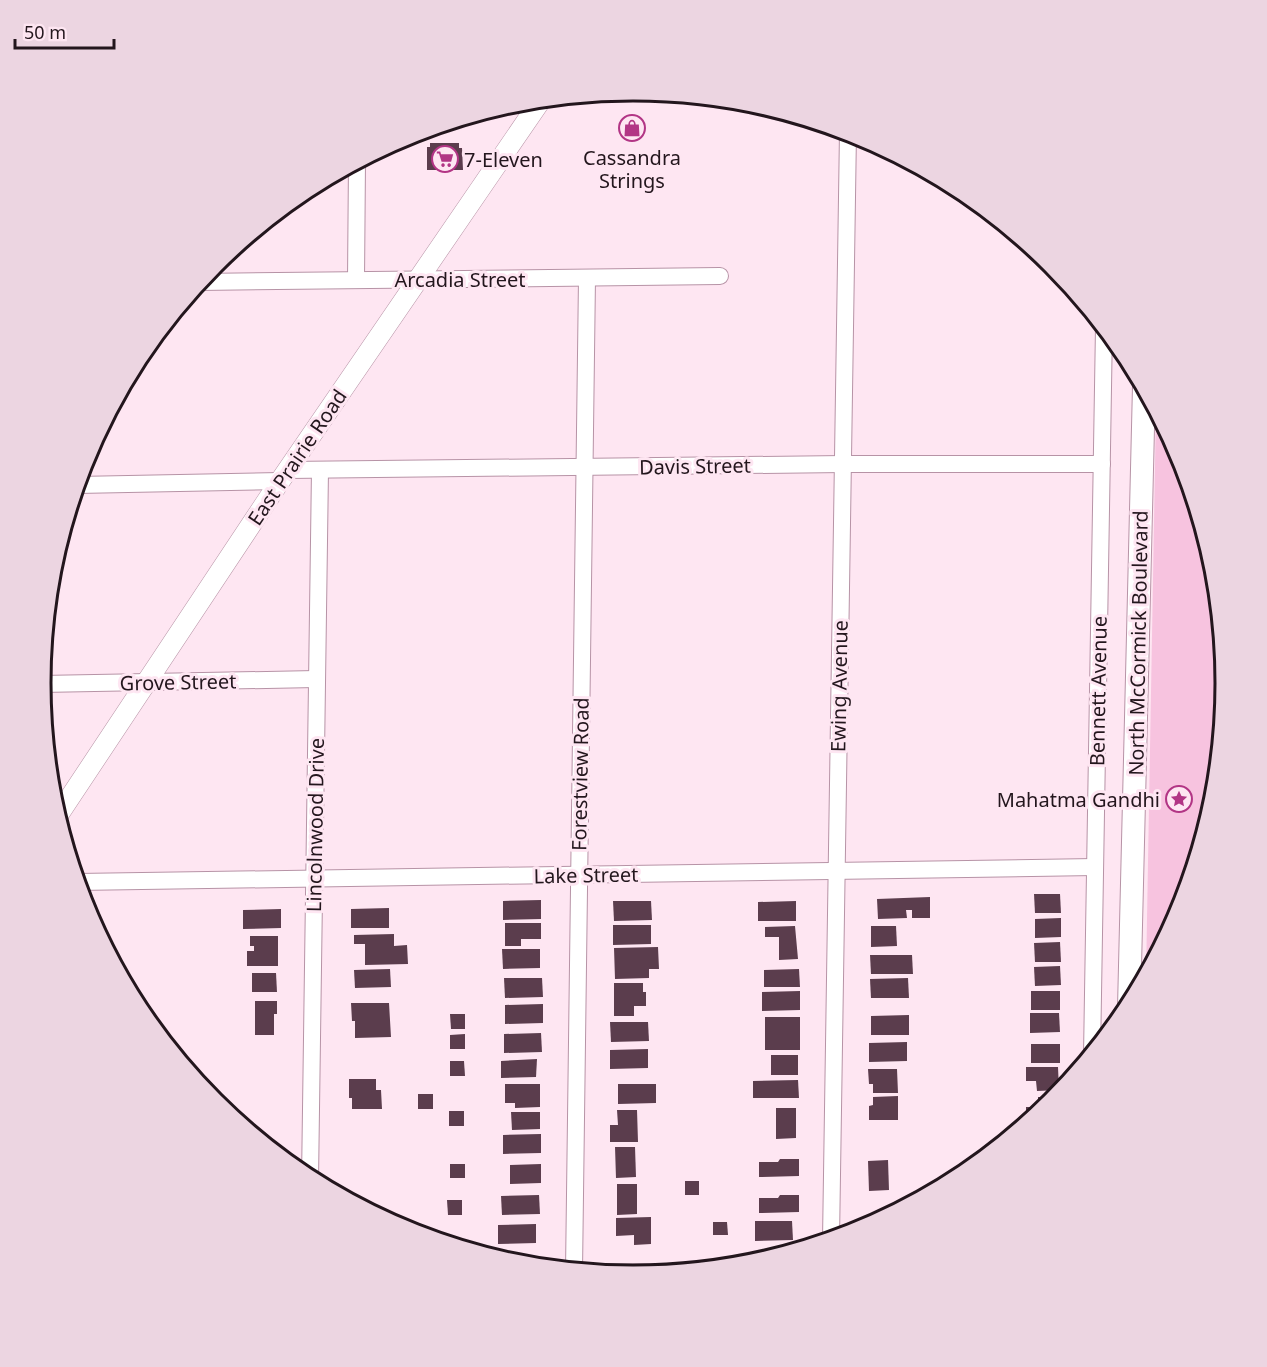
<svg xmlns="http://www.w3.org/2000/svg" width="1267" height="1367" viewBox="0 0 1267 1367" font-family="'Noto Sans',sans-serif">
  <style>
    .green { fill: #f7c3df }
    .building { fill: #5b3d4d }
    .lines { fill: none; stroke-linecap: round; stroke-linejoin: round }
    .minor-casing { stroke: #b793a6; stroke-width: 18 }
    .tertiary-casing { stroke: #b793a6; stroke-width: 21 }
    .secondary-casing { stroke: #b793a6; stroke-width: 24 }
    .minor { stroke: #fff; stroke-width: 16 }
    .tertiary { stroke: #fff; stroke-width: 20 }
    .secondary { stroke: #fff; stroke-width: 22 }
    .labels { text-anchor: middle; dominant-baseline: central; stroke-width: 6; stroke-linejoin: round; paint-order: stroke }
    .poi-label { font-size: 20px; fill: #23161d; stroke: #fee6f2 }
    .street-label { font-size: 20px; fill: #23161d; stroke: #fee6f2 }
    .rim { fill: none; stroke: #23161d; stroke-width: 3 }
  </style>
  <rect width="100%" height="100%" fill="#fee6f2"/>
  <polygon class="green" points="1156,409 1181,457 1215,568 1226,684 1215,800 1181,911 1146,976"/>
  <g class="building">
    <polygon points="414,133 415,140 399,140 407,136"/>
    <polygon points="430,143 459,143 459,148 462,148 463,170 427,170 427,147 430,147"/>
    <polygon points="1034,894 1060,894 1061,913 1035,913"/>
    <polygon points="930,897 930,918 912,918 912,910 906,910 907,918 878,919 877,899"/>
    <polygon points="541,900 541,919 503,920 503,901"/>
    <polygon points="613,901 651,901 652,920 614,921"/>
    <polygon points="796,901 796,921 758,921 758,902"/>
    <polygon points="389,908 389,928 351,928 351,909"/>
    <polygon points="281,909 281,928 243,929 243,910"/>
    <polygon points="1061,918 1061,937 1035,938 1035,919"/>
    <polygon points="505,923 541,923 541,939 521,939 521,946 505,946"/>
    <polygon points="613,925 651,925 651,944 613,945"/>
    <polygon points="795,926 798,959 779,960 779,937 765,937 765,927"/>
    <polygon points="871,926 896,926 897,946 871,947"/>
    <polygon points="394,934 394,946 407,945 408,964 365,965 365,944 354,944 354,935"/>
    <polygon points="250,936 278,936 278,966 247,966 247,951 254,951 254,946 250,946"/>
    <polygon points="1060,942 1061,962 1035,962 1034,943"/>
    <polygon points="658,947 659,969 649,969 649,978 615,979 614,948"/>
    <polygon points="502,949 540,949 540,968 503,969"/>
    <polygon points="870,955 912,955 913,974 871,974"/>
    <polygon points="1060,966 1061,985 1035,986 1034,967"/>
    <polygon points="390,969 391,987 355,988 354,970"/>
    <polygon points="799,969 800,987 764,987 764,970"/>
    <polygon points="252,973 276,973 277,992 252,992"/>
    <polygon points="504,978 542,978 543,997 505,998"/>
    <polygon points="908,978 909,998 871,998 870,979"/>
    <polygon points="614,983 643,983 643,992 646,992 646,1006 634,1006 634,1016 614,1016"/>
    <polygon points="800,991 800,1010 762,1011 762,992"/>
    <rect x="1031" y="991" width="29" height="19"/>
    <polygon points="255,1001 277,1001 277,1014 274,1014 274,1035 255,1035"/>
    <polygon points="351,1003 389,1003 391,1037 355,1038 355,1021 352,1021"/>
    <polygon points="543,1004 543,1023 505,1024 505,1005"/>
    <polygon points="1030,1013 1059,1013 1060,1032 1030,1033"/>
    <polygon points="450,1014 465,1014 465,1029 451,1029"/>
    <polygon points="909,1015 909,1035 871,1035 871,1016"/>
    <rect x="765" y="1017" width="35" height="33"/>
    <polygon points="610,1022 648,1022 649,1041 611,1042"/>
    <polygon points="541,1033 542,1052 504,1053 504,1034"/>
    <polygon points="465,1034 465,1049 450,1049 450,1035"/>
    <polygon points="907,1042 907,1061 869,1062 869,1043"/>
    <rect x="1031" y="1044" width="29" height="19"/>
    <polygon points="648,1049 648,1068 610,1069 610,1050"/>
    <rect x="771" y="1055" width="27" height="20"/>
    <polygon points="537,1059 536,1077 501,1078 501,1061"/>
    <polygon points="450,1061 464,1061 465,1076 450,1076"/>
    <polygon points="1026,1067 1058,1067 1059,1090 1037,1091 1036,1081 1026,1081"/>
    <polygon points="868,1069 897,1069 898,1093 873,1093 873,1084 869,1084"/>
    <polygon points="349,1079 376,1079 376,1090 381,1090 382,1109 352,1109 352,1098 349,1098"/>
    <polygon points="798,1080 799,1098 753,1098 753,1081"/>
    <polygon points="505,1084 540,1084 540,1107 515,1108 515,1103 505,1103"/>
    <polygon points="618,1084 656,1084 656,1103 618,1104"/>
    <rect x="418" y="1094" width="15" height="15"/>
    <polygon points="898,1096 898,1120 869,1120 869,1106 873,1105 873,1097"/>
    <polygon points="1038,1097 1058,1097 1031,1121 1026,1121 1026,1107 1038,1107"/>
    <polygon points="776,1108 796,1108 796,1138 776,1139"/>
    <polygon points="617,1110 637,1110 638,1142 610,1142 610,1125 618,1125"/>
    <rect x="449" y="1111" width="15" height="15"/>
    <polygon points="511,1112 540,1112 540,1129 512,1130"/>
    <polygon points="541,1134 541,1153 503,1154 503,1135"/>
    <polygon points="615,1147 635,1147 636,1177 616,1178"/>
    <polygon points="780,1159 799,1159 799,1176 759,1177 759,1162 778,1162"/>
    <polygon points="888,1160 889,1190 869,1191 868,1161"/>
    <rect x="450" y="1164" width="15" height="14"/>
    <polygon points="541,1164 541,1183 510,1184 510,1165"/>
    <rect x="685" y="1181" width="14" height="14"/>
    <polygon points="617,1184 637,1184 637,1214 617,1215"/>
    <polygon points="539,1195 540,1214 502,1215 501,1196"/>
    <polygon points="780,1195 799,1195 799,1212 759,1213 759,1198 778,1198"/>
    <polygon points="447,1200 462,1200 462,1215 448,1215"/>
    <polygon points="885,1214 893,1214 873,1225 873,1217 885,1216"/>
    <polygon points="651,1217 651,1244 634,1245 634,1235 616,1236 616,1218"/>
    <polygon points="755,1221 792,1221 793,1240 755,1241"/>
    <polygon points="713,1222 727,1222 728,1235 713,1235"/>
    <polygon points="536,1224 536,1243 498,1244 498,1225"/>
  </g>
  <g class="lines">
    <defs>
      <g id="minor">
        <polyline points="356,280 357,162"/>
        <polyline points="199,282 720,276"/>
        <polyline points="288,470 844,464 1102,464"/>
        <polyline points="77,485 280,481"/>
        <polyline points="41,684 316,679"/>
        <polyline points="77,882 1095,867"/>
        <polyline points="1092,1055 1104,327"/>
        <polyline points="310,1180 320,470"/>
        <polyline points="831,1240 848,132"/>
        <polyline points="574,1271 587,278"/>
        <polyline points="599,1273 682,1272"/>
      </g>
      <polyline id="tertiary" points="57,817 280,481 541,100"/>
      <polyline id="secondary" points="1129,1008 1144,386"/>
    </defs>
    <use href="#minor" class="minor-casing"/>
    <use href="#tertiary" class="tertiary-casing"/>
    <use href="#secondary" class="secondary-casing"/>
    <use href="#minor" class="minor"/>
    <use href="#tertiary" class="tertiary"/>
    <use href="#secondary" class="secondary"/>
  </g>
  <defs>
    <symbol id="shop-ring" viewBox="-11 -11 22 22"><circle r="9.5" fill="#fee6f2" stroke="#b23585" stroke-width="1.5"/><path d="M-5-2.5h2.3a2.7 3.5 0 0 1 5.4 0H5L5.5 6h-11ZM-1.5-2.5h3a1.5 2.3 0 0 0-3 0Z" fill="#b23585"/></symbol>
    <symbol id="supermarket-ring" viewBox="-11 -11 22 22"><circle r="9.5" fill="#fee6f2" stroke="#b23585" stroke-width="1.5"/><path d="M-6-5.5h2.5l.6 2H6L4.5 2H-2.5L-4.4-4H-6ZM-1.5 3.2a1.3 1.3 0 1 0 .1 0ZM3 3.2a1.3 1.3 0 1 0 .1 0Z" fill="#b23585"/></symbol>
    <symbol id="sight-ring" viewBox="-11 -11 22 22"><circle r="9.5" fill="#fee6f2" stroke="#b23585" stroke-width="1.5"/><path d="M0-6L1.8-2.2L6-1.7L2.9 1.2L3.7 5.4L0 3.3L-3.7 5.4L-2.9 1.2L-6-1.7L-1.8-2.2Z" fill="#b23585"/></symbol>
  </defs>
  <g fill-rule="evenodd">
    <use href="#shop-ring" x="617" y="113" width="30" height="30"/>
    <use href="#supermarket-ring" x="430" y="144" width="30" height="30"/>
    <use href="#sight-ring" x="1164" y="784" width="30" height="30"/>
  </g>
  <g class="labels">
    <g class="poi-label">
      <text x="632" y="157">Cassandra<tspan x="632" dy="23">Strings</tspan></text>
      <text x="464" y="159" text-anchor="start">7-Eleven</text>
      <text x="1160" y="799" text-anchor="end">Mahatma Gandhi</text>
    </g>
    <g class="street-label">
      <text x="460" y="279">Arcadia Street</text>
      <text transform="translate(297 457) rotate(-56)">East Prairie Road</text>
      <text transform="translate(695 466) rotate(-1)">Davis Street</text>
      <text transform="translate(1138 643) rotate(-89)">North McCormick Boulevard</text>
      <text transform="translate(178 682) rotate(-1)">Grove Street</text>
      <text transform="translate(839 686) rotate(-89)">Ewing Avenue</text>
      <text transform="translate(1098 691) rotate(-89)">Bennett Avenue</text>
      <text transform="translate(580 774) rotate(-89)">Forestview Road</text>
      <text transform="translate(315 825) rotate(-89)">Lincolnwood Drive</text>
      <text transform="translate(586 875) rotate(-1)">Lake Street</text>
    </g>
  </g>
  <path d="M0 0H1267V1367H0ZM51 683a582 582 0 1 1 1164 0a582 582 0 1 1-1164 0Z" fill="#ecd5e1" fill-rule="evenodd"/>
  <path class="rim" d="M51 683a582 582 0 1 1 1164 0a582 582 0 1 1-1164 0Z"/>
  <path d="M15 39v9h99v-9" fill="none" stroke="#23161d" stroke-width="3"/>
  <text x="24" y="39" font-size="18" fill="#23161d" stroke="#fee6f2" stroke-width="4.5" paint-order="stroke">50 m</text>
</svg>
